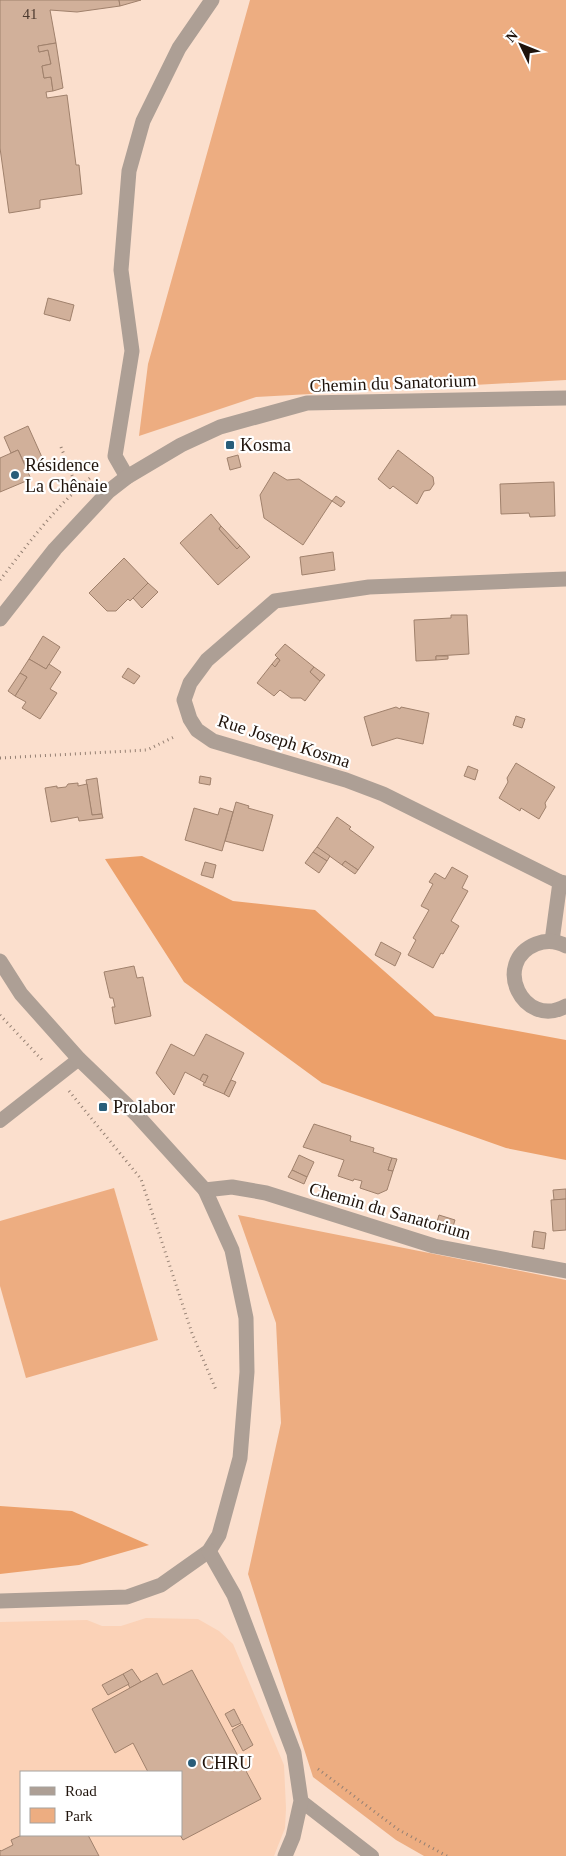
<svg xmlns="http://www.w3.org/2000/svg" width="566" height="1856" viewBox="0 0 566 1856" font-family="'Times New Roman',serif">
  <style>
    .built { fill: #fbd2b7; fill-rule: evenodd }
    .green { fill: #edad81 }
    .forest { fill: #eca06a }
    .building { fill: #d1b09a; stroke: #a0816c }
    .lines { fill: none; stroke-linecap: round; stroke-linejoin: round }
    .path { stroke: #958073; stroke-width: 3; stroke-dasharray: 1 4; stroke-linecap: butt }
    .lane { stroke: #ad9f95; stroke-width: 14 }
    .street { stroke: #ad9f95; stroke-width: 15 }
    .poi-dot { fill: #295d79; stroke: #fff; stroke-width: 2 }
    .labels { text-anchor: middle; dominant-baseline: central; stroke-width: 4.5; stroke-linejoin: round; paint-order: stroke }
    .number-label { font-size: 15px; fill: #4c3a2f }
    .street-label { font-size: 18px; fill: #1f130b; stroke: #fff }
    .poi-label { font-size: 18px; fill: #1f130b; stroke: #fff; text-anchor: start }
  </style>
  <rect width="100%" height="100%" fill="#fbdfcd"/>
  <path class="built" d="M 146,1618 L 198,1619 L 219,1631 L 233,1644 L 284,1765 L 286,1808 L 285,1828 L 274,1856 L 0,1856 L 0,1622 L 87,1620 L 102,1626 L 121,1626 ZM 21,1772 L 181,1772 L 181,1835 L 21,1835 Z"/>
  <g class="green">
    <polygon points="250,0 566,0 566,380 256,397 139,436 148,364"/>
    <polygon points="114,1188 158,1340 26,1378 0,1286 0,1221"/>
    <polygon points="238,1215 566,1280 566,1856 424,1856 396,1840 313,1777 248,1574 281,1423 276,1323"/>
  </g>
  <g class="forest">
    <polygon points="142,856 233,901 315,910 435,1016 566,1040 566,1160 506,1148 322,1083 184,982 105,859"/>
    <polygon points="0,1506 72,1511 149,1545 79,1565 0,1574"/>
  </g>
  <g class="building">
    <polygon points="0,0 119,0 120,6 77,12 50,10 56,43 38,46 39,52 48,50 51,64 42,66 44,78 51,77 53,91 46,92 47,98 67,95 76,165 79,165 82,194 40,200 40,208 9,213 0,148"/>
    <polygon points="119,0 141,0 120,6"/>
    <polygon points="56,43 63,88 53,91 51,77 44,78 42,66 51,64 48,50 39,52 38,46"/>
    <polygon points="48,298 74,305 70,321 44,314"/>
    <polygon points="28,426 45,464 28,471 18,450 11,453 4,437"/>
    <polygon points="18,450 31,479 0,492 0,458"/>
    <polygon points="398,450 433,477 434,484 430,490 424,491 417,504 393,486 390,489 378,479"/>
    <polygon points="238,455 241,467 230,470 227,458"/>
    <polygon points="274,472 287,480 299,479 332,501 303,545 264,518 260,495"/>
    <polygon points="554,482 555,516 530,517 529,513 501,514 500,484"/>
    <polygon points="336,496 345,502 341,507 332,501"/>
    <polygon points="211,514 221,526 219,529 237,549 240,546 250,557 218,585 180,543"/>
    <polygon points="221,526 240,546 237,549 219,529"/>
    <polygon points="333,552 335,570 302,575 300,557"/>
    <polygon points="124,558 148,583 130,601 128,599 116,611 107,611 89,593"/>
    <polygon points="148,583 158,592 142,608 133,598"/>
    <polygon points="451,615 467,615 469,654 436,656 436,660 416,661 414,620 451,618"/>
    <polygon points="43,636 60,647 46,669 29,659"/>
    <polygon points="285,644 314,667 310,672 320,681 305,701 301,698 291,698 280,690 274,696 257,683 272,664 275,667 280,660 275,655"/>
    <polygon points="436,656 448,656 448,659 436,660"/>
    <polygon points="277,658 280,660 275,667 272,664"/>
    <polygon points="29,659 46,669 49,664 61,672 50,689 57,693 40,719 22,708 26,702 15,696 27,677 20,673"/>
    <polygon points="314,667 325,675 320,681 310,672"/>
    <polygon points="128,668 140,676 134,684 122,677"/>
    <polygon points="20,673 27,677 15,696 8,691"/>
    <polygon points="396,707 400,709 401,707 429,713 423,744 397,738 372,746 364,717"/>
    <polygon points="516,716 525,719 522,728 513,725"/>
    <polygon points="516,763 555,787 545,803 546,807 539,819 521,808 520,811 499,798 508,782 507,778"/>
    <polygon points="468,766 478,770 475,780 464,776"/>
    <polygon points="200,776 211,778 210,785 199,783"/>
    <polygon points="97,778 102,814 92,815 86,780"/>
    <polygon points="78,783 78,786 87,784 92,815 102,814 103,818 79,821 78,817 51,822 45,788 57,786 57,788 66,787 68,784"/>
    <polygon points="236,802 249,806 248,808 273,815 263,851 225,841"/>
    <polygon points="194,808 218,815 220,808 233,812 222,851 185,840"/>
    <polygon points="337,817 351,827 349,829 374,847 358,870 345,861 342,865 317,847"/>
    <polygon points="317,847 330,856 327,861 313,852"/>
    <polygon points="313,852 327,861 319,873 305,863"/>
    <polygon points="345,861 358,870 355,874 342,865"/>
    <polygon points="205,862 216,865 213,878 201,875"/>
    <polygon points="452,867 468,876 462,888 468,891 451,921 459,926 443,954 441,953 433,968 408,955 416,940 413,938 429,910 421,906 433,884 429,882 435,873 445,879"/>
    <polygon points="381,942 401,953 395,966 375,955"/>
    <polygon points="134,966 137,978 143,977 151,1016 115,1024 112,1007 115,1007 113,998 110,998 104,972"/>
    <polygon points="206,1034 244,1053 224,1094 203,1085 208,1076 203,1074 200,1080 185,1072 174,1095 156,1073 171,1044 194,1056"/>
    <polygon points="203,1074 208,1076 205,1083 200,1080"/>
    <polygon points="231,1080 236,1082 229,1097 224,1094"/>
    <polygon points="314,1124 351,1136 350,1141 374,1148 373,1152 392,1158 388,1170 393,1171 387,1190 378,1194 360,1188 362,1181 354,1179 353,1181 338,1176 344,1160 303,1147"/>
    <polygon points="299,1155 314,1162 307,1177 292,1170"/>
    <polygon points="392,1158 397,1159 393,1171 388,1170"/>
    <polygon points="292,1170 307,1177 304,1184 288,1177"/>
    <polygon points="566,1189 566,1199 554,1200 553,1190"/>
    <polygon points="566,1199 566,1230 553,1231 551,1200"/>
    <polygon points="439,1215 455,1220 452,1230 436,1225"/>
    <polygon points="534,1231 546,1233 544,1249 532,1247"/>
    <polygon points="132,1669 141,1682 130,1688 123,1674"/>
    <polygon points="192,1670 261,1799 183,1840 180,1835 181,1772 148,1772 133,1743 115,1753 92,1709 157,1673 163,1685"/>
    <polygon points="123,1674 129,1684 108,1695 102,1685"/>
    <polygon points="234,1709 241,1723 232,1727 225,1714"/>
    <polygon points="242,1724 253,1745 243,1751 232,1730"/>
    <polygon points="22,1835 88,1835 99,1856 0,1856 0,1850 1,1851 13,1845 11,1840"/>
  </g>
  <g class="lines">
    <g class="path">
      <polyline points="61,447 77,488"/>
      <path d="M 0,580 C 28,544 55,507 90,478"/>
      <polyline points="0,758 147,750 176,736"/>
      <polyline points="0,1015 44,1062"/>
      <polyline points="69,1091 141,1179 192,1333 216,1390"/>
      <polyline points="318,1769 399,1830 447,1856"/>
    </g>
    <g class="lane">
      <polyline points="0,1121 79,1059"/>
      <polyline points="301,1801 372,1856"/>
    </g>
    <g class="street">
      <polyline points="127,477 115,456 132,351 121,270 129,171 143,121 179,48 212,0"/>
      <polyline points="566,579 369,587 275,601 207,660 190,683 184,700 190,719 197,730 213,741 346,780 383,794 560,882 566,883"/>
      <polyline points="0,619 55,549 109,491 127,477 181,445 220,427 307,403 566,398"/>
      <polyline points="552,941 560,882"/>
      <path d="M 566,946 C 557,941 546,940 536,944 C 491,962 523,1030 566,1006"/>
      <polyline points="0,961 21,994 79,1059 136,1114 205,1190 232,1250 246,1318 247,1372 240,1458 219,1535 209,1551 161,1585 127,1597 0,1601"/>
      <polyline points="205,1190 232,1187 266,1193 434,1246 566,1271"/>
      <polyline points="209,1551 234,1595 294,1753 301,1801 293,1837 285,1856"/>
    </g>
  </g>
  <g class="poi-dot">
    <rect x="225" y="440" width="10" height="10" rx="2.5"/>
    <circle cx="15" cy="475" r="5"/>
    <rect x="98" y="1102" width="10" height="10" rx="2.5"/>
    <circle cx="192" cy="1763" r="5"/>
  </g>
  <g class="labels">
    <g class="number-label">
      <text x="30" y="14">41</text>
    </g>
    <g class="street-label">
      <text transform="translate(393 383) rotate(-2)">Chemin du Sanatorium</text>
      <text transform="translate(284 741) rotate(18)">Rue Joseph Kosma</text>
      <text transform="translate(390 1211) rotate(16)">Chemin du Sanatorium</text>
    </g>
    <g class="poi-label">
      <text x="240" y="445">Kosma</text>
      <text x="25" y="465">Résidence<tspan x="25" dy="21">La Chênaie</tspan></text>
      <text x="113" y="1107">Prolabor</text>
      <text x="202" y="1763">CHRU</text>
    </g>
  </g>
  <rect x="20" y="1771" width="162" height="65" fill="#ffffff" stroke="#a5a19d"/>
  <rect x="30" y="1787" width="25" height="8" fill="#ad9f95" stroke="#a5a19d"/>
  <text x="65" y="1796" font-size="15" fill="#1f130b">Road</text>
  <rect x="30" y="1808" width="25" height="15" fill="#edad81" stroke="#a5a19d"/>
  <text x="65" y="1821" font-size="15" fill="#1f130b">Park</text>
  <g transform="translate(521 45) rotate(313)" stroke="#ffffff" stroke-width="4" paint-order="stroke">
  <path d="M0-4L9 19L0 12L-9 19Z" fill="#1f130b"/>
  <text y="-8" font-size="14" font-weight="bold" text-anchor="middle" fill="#1f130b">N</text>
  </g>
</svg>
